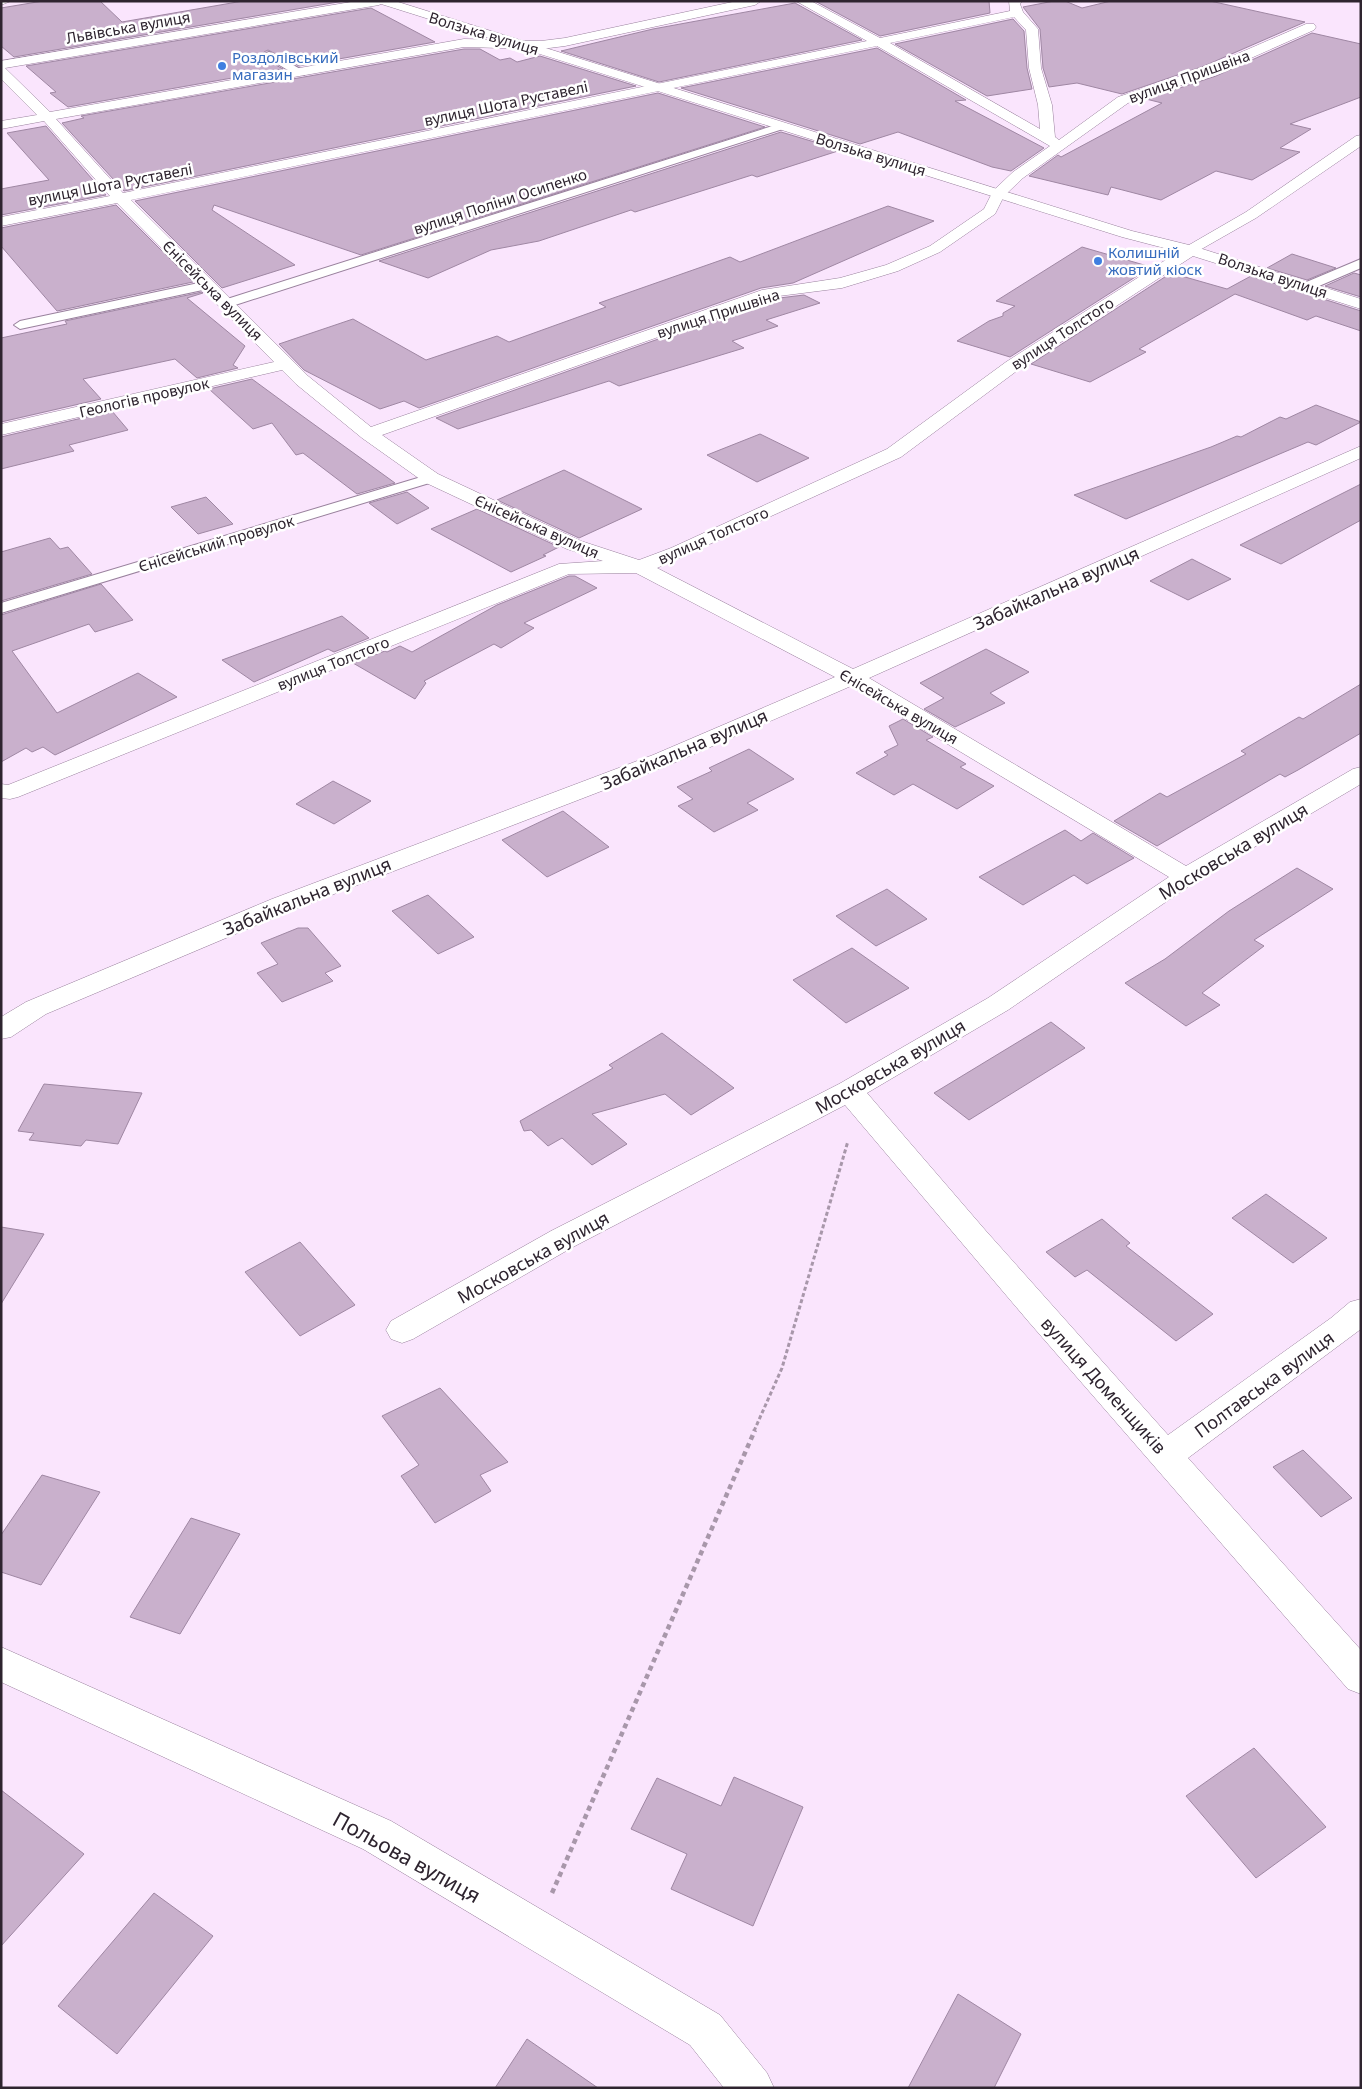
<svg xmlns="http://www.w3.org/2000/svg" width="1362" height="2089" viewBox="0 0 1362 2089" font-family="'Noto Sans',sans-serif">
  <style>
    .building { fill: #c9b0cc; stroke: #9f87a3 }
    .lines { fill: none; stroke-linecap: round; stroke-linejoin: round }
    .service-casing { stroke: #99819d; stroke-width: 2 }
    .minor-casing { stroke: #99819d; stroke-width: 1 }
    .tertiary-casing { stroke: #99819d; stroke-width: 1 }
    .path-far1 { stroke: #a897aa; stroke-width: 3; stroke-dasharray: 4 2.5; stroke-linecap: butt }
    .path { stroke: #a897aa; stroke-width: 4.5; stroke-dasharray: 5 4; stroke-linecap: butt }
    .service { fill: #fff; fill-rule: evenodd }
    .minor { fill: #fff; fill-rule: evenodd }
    .tertiary { fill: #fff; fill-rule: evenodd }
    .shop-dot { fill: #3f7fe0; stroke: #fff; stroke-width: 2 }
    .labels { text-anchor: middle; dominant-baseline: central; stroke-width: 5; stroke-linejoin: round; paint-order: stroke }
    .far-street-label { font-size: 15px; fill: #2e242f; stroke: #fff }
    .far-shop-label { font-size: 15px; fill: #366cbe; stroke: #fff; text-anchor: start }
    .street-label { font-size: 18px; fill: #2e242f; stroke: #fff }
    .near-street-label { font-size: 21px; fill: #2e242f; stroke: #fff }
  </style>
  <rect width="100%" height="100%" fill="#fae5fd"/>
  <g class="building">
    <polygon points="43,1 100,1 122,22 243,1 344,1 14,57 1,46 1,8"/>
    <polygon points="815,1 989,1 990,13 880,36"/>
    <polygon points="1054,1 1065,1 1082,8 1111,1 1210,1 1305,22 1204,66 1122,94 1077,83 1049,87 1043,68 1040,29 1023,7"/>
    <polygon points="795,3 862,40 659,82 561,51 653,29"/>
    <polygon points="371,8 435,42 299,66 268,50 264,52 265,59 283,69 68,107 50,93 56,92 26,66"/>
    <polygon points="1013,19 1024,31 1027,68 1032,89 987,96 895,44"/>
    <polygon points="1312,33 1361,44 1361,97 1290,124 1311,129 1280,148 1300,152 1252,180 1216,171 1161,200 1111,187 1108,195 1029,176 1058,155 1061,157 1162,103 1146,99 1216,76"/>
    <polygon points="877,48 966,100 955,101 1044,148 1011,171 992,167 898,132 860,144 681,88"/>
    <polygon points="464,49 480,49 500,60 510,58 517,62 540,56 636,86 124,191 62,123 84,118 81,116"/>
    <polygon points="658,93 765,127 361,255 214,205 212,210 295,265 222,288 135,201"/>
    <polygon points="46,126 106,195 1,215 1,189 49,180 7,133"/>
    <polygon points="781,132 841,150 757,177 752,175 635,212 631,210 539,241 491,250 428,278 379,261"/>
    <polygon points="116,205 193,282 57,311 1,246 1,228"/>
    <polygon points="888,206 934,221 793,283 761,288 419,408 404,401 380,409 304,370 279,344 353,319 426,360 497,336 509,342 606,307 599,303 730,257 740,262"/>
    <polygon points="1082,247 1151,267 1010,357 957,341 989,321 1003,316 1003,313 1015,306 996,301"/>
    <polygon points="1292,254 1336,268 1307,280 1267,268"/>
    <polygon points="1171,273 1227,289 1251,276 1361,311 1361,331 1316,316 1307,320 1235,294 1139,349 1146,352 1090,382 1031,364"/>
    <polygon points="1354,273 1361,275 1361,297 1325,286"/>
    <polygon points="202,292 203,293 187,298 245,346 233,365 238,368 197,378 175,359 83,379 101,399 1,422 1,338 67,324 65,321"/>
    <polygon points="804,295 820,303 766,320 778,326 732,341 744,348 619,386 609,381 458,429 436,418 771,299"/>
    <polygon points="252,379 301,415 395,483 357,494 303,453 296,455 272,423 253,429 209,389"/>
    <polygon points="1316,405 1361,422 1316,445 1308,442 1126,519 1074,495 1211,447 1237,436 1241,437 1280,417 1286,419"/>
    <polygon points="112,411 128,430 69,445 74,451 1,469 1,437"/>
    <polygon points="760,434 809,458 757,482 707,455"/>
    <polygon points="564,470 642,509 579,538 497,500"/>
    <polygon points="1361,484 1361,520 1281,564 1240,545"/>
    <polygon points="407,492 429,508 397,524 369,503"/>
    <polygon points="206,497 233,524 198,534 171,507"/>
    <polygon points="477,509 559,547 543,555 546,556 511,572 431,529"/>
    <polygon points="50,538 60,549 68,547 92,574 1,601 1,552"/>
    <polygon points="1192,559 1231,579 1188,600 1150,581"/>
    <polygon points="569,576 575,576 597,588 524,623 534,628 501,648 494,644 424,681 426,683 415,699 353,663 385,651 387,652 400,646 412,652 497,605"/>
    <polygon points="101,584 133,620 95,632 89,624 12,651 57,713 138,673 177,697 55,755 43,747 32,752 26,748 1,762 1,615"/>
    <polygon points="342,616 369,638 334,652 328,649 254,682 222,660"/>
    <polygon points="986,649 1029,672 990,693 1005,703 955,727 924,709 944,698 920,683"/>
    <polygon points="1361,684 1361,733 1298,770 1285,777 1280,774 1157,846 1114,821 1160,793 1167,797 1246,754 1241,751 1299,717 1303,719"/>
    <polygon points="903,719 933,737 926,740 966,764 960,767 994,786 957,809 913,784 894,795 856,773 888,755 884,752 898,745 889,726"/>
    <polygon points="749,749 794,779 747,803 758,810 714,832 678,806 693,799 677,787 712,771 709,768"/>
    <polygon points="333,781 371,801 334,824 296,804"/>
    <polygon points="563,811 609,847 547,877 502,840"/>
    <polygon points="1065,830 1081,841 1093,833 1134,858 1087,884 1074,875 1023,905 979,877"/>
    <polygon points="1297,868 1333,889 1254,940 1264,946 1202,993 1220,1005 1186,1026 1125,983 1165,959 1229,911"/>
    <polygon points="887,889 927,919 876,946 836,916"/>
    <polygon points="428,895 474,937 438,954 392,911"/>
    <polygon points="298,928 308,928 341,966 325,973 333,981 282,1002 257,973 278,964 261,943"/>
    <polygon points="852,948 909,988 846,1023 793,980"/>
    <polygon points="1051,1022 1085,1048 969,1120 934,1093"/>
    <polygon points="662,1033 734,1088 691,1115 665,1094 592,1114 627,1144 592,1165 562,1138 548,1146 531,1130 524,1131 520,1121 613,1068 609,1065"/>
    <polygon points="44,1084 142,1093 118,1144 86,1140 81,1146 29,1140 34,1133 18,1131"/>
    <polygon points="1266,1194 1327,1238 1293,1263 1232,1218"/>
    <polygon points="1102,1219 1130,1243 1126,1246 1213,1314 1176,1341 1087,1270 1075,1277 1046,1252"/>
    <polygon points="1,1227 44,1234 1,1304"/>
    <polygon points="300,1242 355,1305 300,1336 245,1272"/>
    <polygon points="440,1388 508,1462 480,1475 491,1491 435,1523 401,1476 419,1465 382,1416"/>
    <polygon points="1303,1450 1352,1498 1321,1517 1273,1467"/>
    <polygon points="42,1475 100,1492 41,1585 1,1572 1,1535"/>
    <polygon points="191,1518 240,1534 180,1634 130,1617"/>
    <polygon points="1254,1748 1326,1827 1256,1878 1186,1796"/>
    <polygon points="734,1777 803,1807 753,1926 671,1889 687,1854 631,1829 657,1778 721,1806"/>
    <polygon points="1,1790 84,1854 1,1946"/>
    <polygon points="154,1893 213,1936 117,2054 58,2006"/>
    <polygon points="958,1994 1021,2034 994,2088 908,2088"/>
    <polygon points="527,2039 598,2088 495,2088"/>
  </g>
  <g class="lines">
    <defs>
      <g id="service">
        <polygon points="269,52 304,71 305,73 304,75 296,75 266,57 266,53"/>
        <polygon points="782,123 787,126 786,128 232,306 224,306 222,303 224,300"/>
        <polygon points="1361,259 1361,268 1312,289 1304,289 1302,286 1304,283"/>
        <polygon points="208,281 212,282 214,285 212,288 20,329 14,325 20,321"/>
        <polygon points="431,474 436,475 438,478 436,481 1,613 1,603"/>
      </g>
      <g id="minor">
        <polygon points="1,1 11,1 1,5"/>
        <path d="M 357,1 L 385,1 L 379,5 L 5,68 L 50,112 L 464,39 L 541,41 L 565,38 L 737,1 L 761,1 L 755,5 L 565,46 L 541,49 L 464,47 L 56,119 L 123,193 L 867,41 L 796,1 L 811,1 L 880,38 L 1010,11 L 1009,1 L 1022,1 L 1020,4 L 1023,12 L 1038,29 L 1041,68 L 1052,105 L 1055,137 L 1059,140 L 1118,97 L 1205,68 L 1306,24 L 1314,24 L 1316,27 L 1314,30 L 1215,74 L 1128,103 L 1023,178 L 1004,196 L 995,214 L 940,252 L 898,271 L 842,288 L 771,297 L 382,435 L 438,474 L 581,541 L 639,560 L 671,548 L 887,449 L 1006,362 L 1186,247 L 1196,247 L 1361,299 L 1361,309 L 1193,256 L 1018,370 L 901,457 L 657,568 L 853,669 L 1361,446 L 1361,458 L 869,678 L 1186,866 L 1353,769 L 1361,767 L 1361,784 L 1195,882 L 1008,1010 L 867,1093 L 986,1231 L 1168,1435 L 1331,1318 L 1350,1302 L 1361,1299 L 1361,1329 L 1188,1458 L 1361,1650 L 1361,1694 L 1348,1689 L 1028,1321 L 845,1105 L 573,1247 L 413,1339 L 402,1343 L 391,1339 L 386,1330 L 391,1321 L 551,1231 L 839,1084 L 988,998 L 1169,877 L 851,686 L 669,765 L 290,911 L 46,1014 L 11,1037 L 1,1039 L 1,1017 L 26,1002 L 272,899 L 653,755 L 835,677 L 636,573 L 569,574 L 18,797 L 10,799 L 1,798 L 1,784 L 8,785 L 559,564 L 603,561 L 567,549 L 424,482 L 362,438 L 296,384 L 282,370 L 1,435 L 1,424 L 274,362 L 117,203 L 1,226 L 1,217 L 110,196 L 44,121 L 1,129 L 1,121 L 37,115 L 1,79 L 1,61 ZM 1014,17 L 1026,30 L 1029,68 L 1038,105 L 1040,129 L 890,43 ZM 877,46 L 1050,146 L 1013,172 L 993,191 L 984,209 L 930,246 L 886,265 L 840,278 L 762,290 L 371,427 L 308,376 L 131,200 Z"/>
        <polygon points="1,1647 391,1821 720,2015 767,2073 774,2088 724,2088 690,2045 363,1849 1,1682"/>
      </g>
      <polygon id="tertiary" points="376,1 395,1 1132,231 1189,245 1246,212 1356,136 1361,135 1361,146 1256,218 1191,255 1122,237 378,3"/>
    </defs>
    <use href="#service" class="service-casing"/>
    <use href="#minor" class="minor-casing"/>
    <use href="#tertiary" class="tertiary-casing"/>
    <polyline class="path-far1" points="754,1431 782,1368 848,1141"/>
    <polyline class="path" points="552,1893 755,1430"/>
    <use href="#service" class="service"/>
    <use href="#minor" class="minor"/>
    <use href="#tertiary" class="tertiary"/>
  </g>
  <g class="shop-dot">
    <circle cx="222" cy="66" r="5"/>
    <circle cx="1098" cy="261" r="5"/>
  </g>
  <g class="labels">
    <g class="far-street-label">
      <text transform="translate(128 27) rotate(-10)">Львівська вулиця</text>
      <text transform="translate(484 33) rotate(17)">Волзька вулиця</text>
      <text transform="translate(1189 76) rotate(-20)">вулиця Пришвіна</text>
      <text transform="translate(506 103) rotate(-12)">вулиця Шота Руставелі</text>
      <text transform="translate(871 154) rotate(17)">Волзька вулиця</text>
      <text transform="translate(110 184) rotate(-11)">вулиця Шота Руставелі</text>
      <text transform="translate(500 201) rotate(-18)">вулиця Поліни Осипенко</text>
      <text transform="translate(1273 275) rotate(18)">Волзька вулиця</text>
      <text transform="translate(213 290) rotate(45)">Єнісейська вулиця</text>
      <text transform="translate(718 313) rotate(-18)">вулиця Пришвіна</text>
      <text transform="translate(1062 333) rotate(-33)">вулиця Толстого</text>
      <text transform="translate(144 397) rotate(-13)">Геологів провулок</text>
      <text transform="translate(537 526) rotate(24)">Єнісейська вулиця</text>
      <text transform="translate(713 535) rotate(-24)">вулиця Толстого</text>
      <text transform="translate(216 543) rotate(-17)">Єнісейський провулок</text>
      <text transform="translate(333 663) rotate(-22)">вулиця Толстого</text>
      <text transform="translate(899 706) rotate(30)">Єнісейська вулиця</text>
    </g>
    <g class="far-shop-label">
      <text x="232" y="57">Роздолівський<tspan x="232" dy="17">магазин</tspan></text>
      <text x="1108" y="252">Колишній<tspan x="1108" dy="17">жовтий кіоск</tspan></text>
    </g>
    <g class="street-label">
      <text transform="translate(1056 588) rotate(-24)">Забайкальна вулиця</text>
      <text transform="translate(684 749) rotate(-23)">Забайкальна вулиця</text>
      <text transform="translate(1233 851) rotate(-31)">Московська вулиця</text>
      <text transform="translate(307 896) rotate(-22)">Забайкальна вулиця</text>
      <text transform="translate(890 1066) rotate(-30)">Московська вулиця</text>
      <text transform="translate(533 1257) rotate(-29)">Московська вулиця</text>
      <text transform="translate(1264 1384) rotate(-36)">Полтавська вулиця</text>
      <text transform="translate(1104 1385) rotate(48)">вулиця Доменщиків</text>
    </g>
    <g class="near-street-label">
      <text transform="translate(407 1857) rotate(29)">Польова вулиця</text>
    </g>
  </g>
  <rect width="1362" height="2089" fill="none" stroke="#2e242f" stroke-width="5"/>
</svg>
